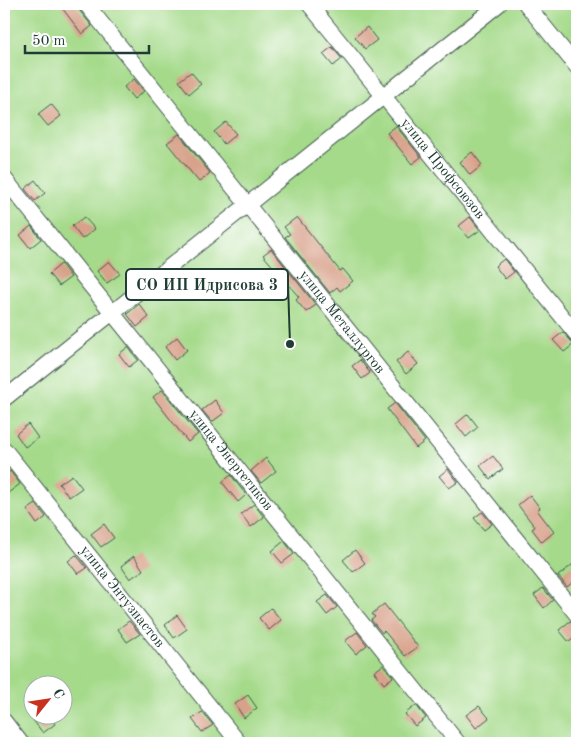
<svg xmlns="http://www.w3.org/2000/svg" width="581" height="747" viewBox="0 0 581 747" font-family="'Old Standard TT',serif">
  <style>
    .green { fill: #a5da8a; stroke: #628c5f; fill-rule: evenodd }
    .building { fill: #d8a18a }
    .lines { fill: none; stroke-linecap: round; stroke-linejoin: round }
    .minor-casing { stroke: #40574d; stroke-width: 17 }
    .minor { stroke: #fff; stroke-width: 15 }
    .labels { text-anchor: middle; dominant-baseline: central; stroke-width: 5; stroke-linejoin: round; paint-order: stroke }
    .street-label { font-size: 15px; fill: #1f3d34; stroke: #fff }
    .leader { fill: none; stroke: #1f3d34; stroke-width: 2 }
    .callout-dot { fill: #1f3d34; stroke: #fff; stroke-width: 2 }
    .callout { fill: #fff; stroke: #1f3d34; stroke-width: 2 }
    .callout-label { font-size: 16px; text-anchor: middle; font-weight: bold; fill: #1f3d34 }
  </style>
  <rect width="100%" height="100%" fill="#fff"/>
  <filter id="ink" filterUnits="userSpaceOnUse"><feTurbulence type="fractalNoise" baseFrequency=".02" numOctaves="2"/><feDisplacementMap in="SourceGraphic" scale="10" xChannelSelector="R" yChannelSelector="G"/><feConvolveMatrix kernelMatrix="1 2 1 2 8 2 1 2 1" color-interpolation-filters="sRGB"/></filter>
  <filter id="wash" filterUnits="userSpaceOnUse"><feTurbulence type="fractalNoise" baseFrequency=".0096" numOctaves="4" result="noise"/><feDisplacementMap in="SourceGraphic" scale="20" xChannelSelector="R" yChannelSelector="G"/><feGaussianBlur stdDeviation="1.12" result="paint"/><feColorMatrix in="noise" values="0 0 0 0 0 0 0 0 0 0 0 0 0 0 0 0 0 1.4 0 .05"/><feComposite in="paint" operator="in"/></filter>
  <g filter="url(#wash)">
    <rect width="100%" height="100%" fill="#f9ebdc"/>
    <path class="green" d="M 4,4 L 577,4 L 577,743 L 4,743 ZM 32,684 L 62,684 L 62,714 L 32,714 Z"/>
    <g id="blocks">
      <g class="building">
        <polygon points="59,4 77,4 79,10 92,26 82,34"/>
        <polygon points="367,27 377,40 365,49 355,37"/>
        <polygon points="332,47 342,59 333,66 323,54"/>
        <polygon points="191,72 201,84 189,94 179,81"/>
        <polygon points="134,79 144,91 134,99 124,87"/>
        <polygon points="51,104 61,116 48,126 38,114"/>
        <polygon points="226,122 236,134 224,144 214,132"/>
        <polygon points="396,126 421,157 412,164 387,133"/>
        <polygon points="179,134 210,173 199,182 167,143"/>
        <polygon points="472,152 482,165 470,175 460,162"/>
        <polygon points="35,180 45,193 35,201 25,189"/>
        <polygon points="84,217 95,229 82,239 72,226"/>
        <polygon points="297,217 340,271 343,269 353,281 340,291 337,287 330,293 285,237 290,234 284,227"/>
        <polygon points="470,217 480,230 469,238 459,226"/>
        <polygon points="31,226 41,239 30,248 20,235"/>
        <polygon points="271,249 316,305 306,312 296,300 299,297 263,255"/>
        <polygon points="504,259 514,272 505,279 495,266"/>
        <polygon points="109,261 120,274 107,283 97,271"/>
        <polygon points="61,264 71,277 59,286 49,274"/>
        <polygon points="139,304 149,317 137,327 127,314"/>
        <polygon points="563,332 574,344 564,352 553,340"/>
        <polygon points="177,337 187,350 175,360 165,347"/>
        <polygon points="128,347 138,360 129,367 119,354"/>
        <polygon points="408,352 418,364 406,374 396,362"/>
        <polygon points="360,360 370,373 362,379 352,366"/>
        <polygon points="162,390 198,434 188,442 153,397"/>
        <polygon points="215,400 224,413 212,422 202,410"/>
        <polygon points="395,403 425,441 416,448 387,409"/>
        <polygon points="468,414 478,427 466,437 456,424"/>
        <polygon points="28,424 38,438 25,447 16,434"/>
        <polygon points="493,456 503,469 490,479 480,466"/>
        <polygon points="266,458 276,471 261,483 251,471"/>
        <polygon points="448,469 458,482 449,488 439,476"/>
        <polygon points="10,471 20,484 4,496 4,476"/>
        <polygon points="72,475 82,488 69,497 59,484"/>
        <polygon points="231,475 246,495 238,502 222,482"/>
        <polygon points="530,495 540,508 537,510 554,532 542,542 532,529 535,527 518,505"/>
        <polygon points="36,504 46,517 37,524 27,510"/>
        <polygon points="254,504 264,517 251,527 241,514"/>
        <polygon points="482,512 492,524 484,530 474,518"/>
        <polygon points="104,524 114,538 101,547 91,534"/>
        <polygon points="284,541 294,554 282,563 272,551"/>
        <polygon points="355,550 365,563 353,572 343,560"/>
        <polygon points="76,555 87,568 78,574 68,561"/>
        <polygon points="134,556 143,570 130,579 121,566"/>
        <polygon points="577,561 577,579 567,587 558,576"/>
        <polygon points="543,588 553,600 544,608 534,595"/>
        <polygon points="327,595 337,607 327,615 317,602"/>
        <polygon points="384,604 418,647 405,656 384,631 382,633 371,620 375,617 372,614"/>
        <polygon points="271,608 281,620 269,630 259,618"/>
        <polygon points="177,615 187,629 174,638 165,625"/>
        <polygon points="129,621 140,634 127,642 118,629"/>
        <polygon points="570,621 577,627 577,636 569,642 559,630"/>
        <polygon points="357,632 367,645 356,654 345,641"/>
        <polygon points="383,665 393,677 384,684 374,672"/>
        <polygon points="248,695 257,708 244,718 235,704"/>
        <polygon points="416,705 426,718 415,726 405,714"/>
        <polygon points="479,706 489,718 476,728 466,715"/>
        <polygon points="202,712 213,725 202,732 192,719"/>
        <polygon points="41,714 49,714 55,724 43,733 33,720"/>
      </g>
    </g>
  </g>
  <g filter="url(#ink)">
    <use href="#blocks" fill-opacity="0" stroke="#40574d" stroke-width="1"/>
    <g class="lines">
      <defs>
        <g id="minor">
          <path id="s1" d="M 86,4 L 577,615"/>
          <path id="s2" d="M 309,4 L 577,335"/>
          <polyline points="526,4 577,67"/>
          <path id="s3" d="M 4,178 L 458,743"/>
          <polyline points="4,399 499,4"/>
          <path id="s4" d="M 4,449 L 239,743"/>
          <polyline points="4,721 21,743"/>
        </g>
      </defs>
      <use href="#minor" class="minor-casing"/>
      <use href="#minor" class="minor"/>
    </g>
  </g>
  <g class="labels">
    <g class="street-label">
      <text stroke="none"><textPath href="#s2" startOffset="212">улица Профсоюзов</textPath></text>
      <text stroke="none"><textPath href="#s1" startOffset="408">улица Металлургов</textPath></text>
      <text stroke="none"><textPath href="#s3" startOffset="362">улица Энергетиков</textPath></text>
      <text stroke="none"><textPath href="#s4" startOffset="189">улица Энтузиастов</textPath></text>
    </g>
  </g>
  <path class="leader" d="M290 344L288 284"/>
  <circle class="callout-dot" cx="290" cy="344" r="5"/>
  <rect class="callout" x="126" y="269" width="162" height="31" rx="5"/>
  <g class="callout-label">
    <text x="207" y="290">СО ИП Идрисова 3</text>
  </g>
  <rect width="581" height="747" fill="none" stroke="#fff" stroke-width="20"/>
  <g transform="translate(48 700) rotate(60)"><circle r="24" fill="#ffffff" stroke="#a5b1ae"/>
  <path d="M0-4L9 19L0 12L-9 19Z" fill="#c8321e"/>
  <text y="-8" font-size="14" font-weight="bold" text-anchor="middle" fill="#1f3d34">С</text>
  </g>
  <path d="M25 45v8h124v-8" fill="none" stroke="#1f3d34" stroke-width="2.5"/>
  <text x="32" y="45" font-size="15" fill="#1f3d34" stroke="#ffffff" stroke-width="4" paint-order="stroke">50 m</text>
</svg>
